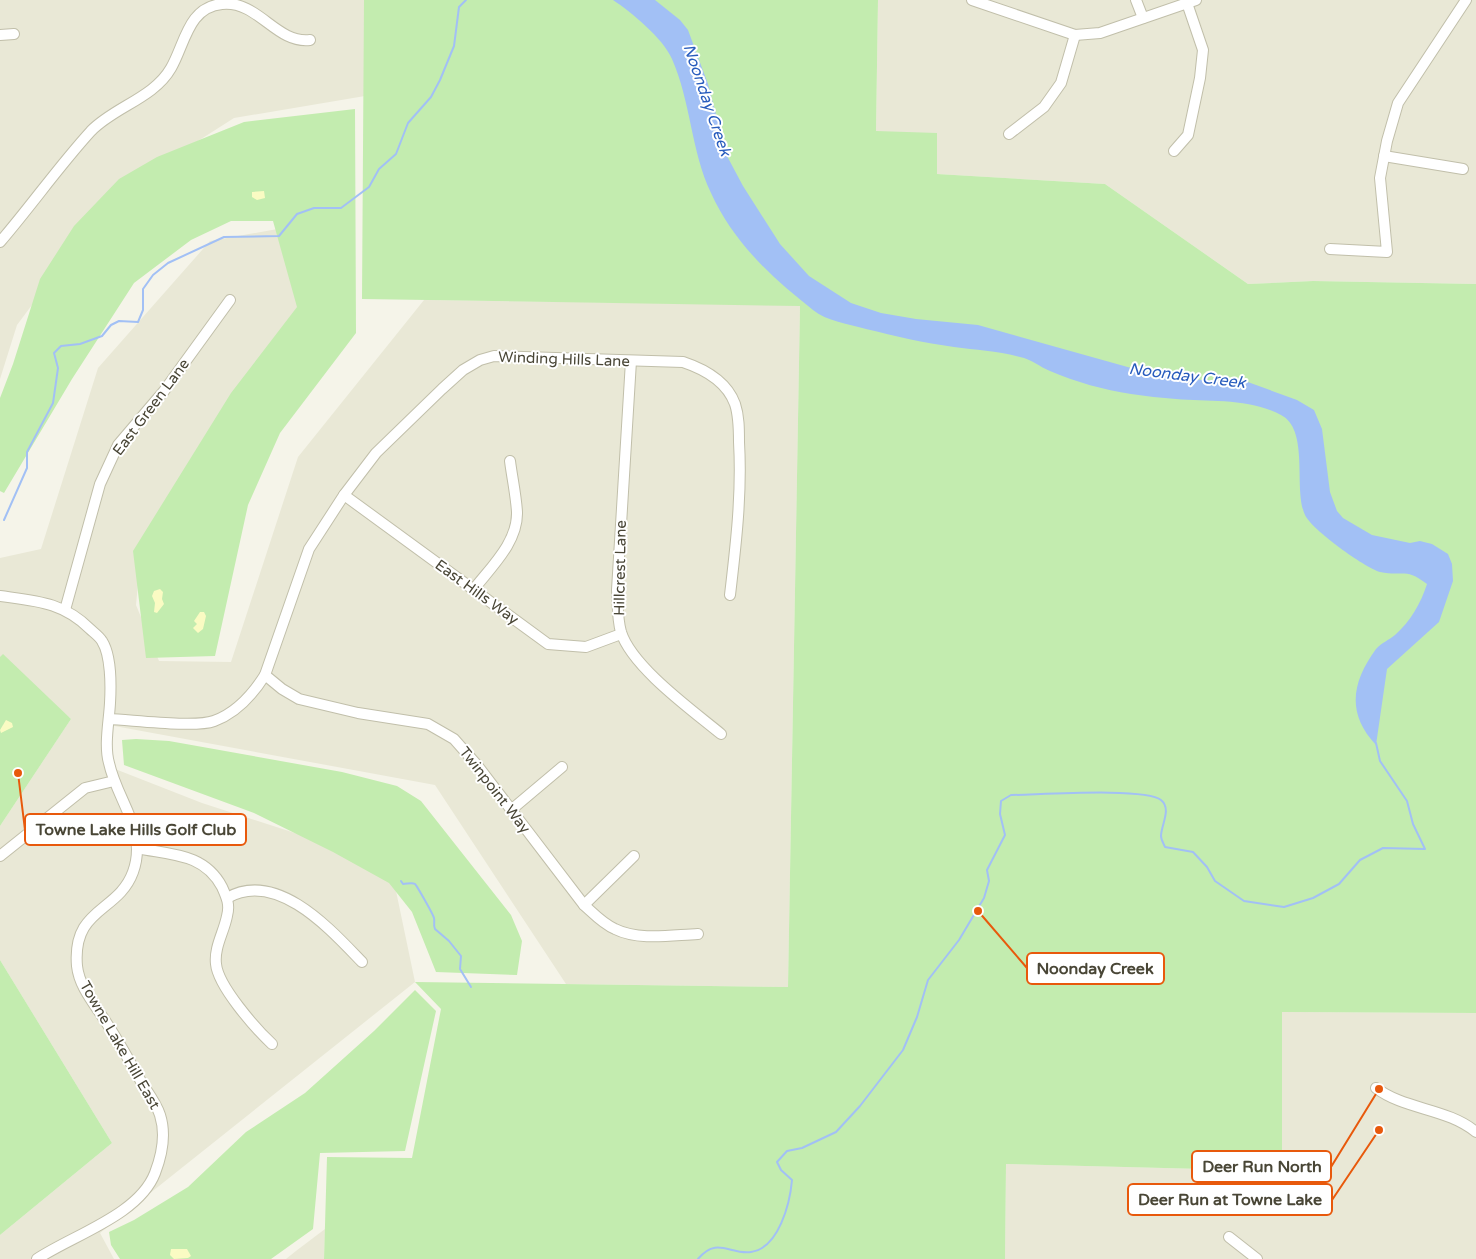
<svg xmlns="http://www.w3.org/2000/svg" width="1476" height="1259" viewBox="0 0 1476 1259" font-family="'Varela Round',sans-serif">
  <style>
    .residential { fill: #e9e8d6 }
    .green { fill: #c3ecaf }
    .sand { fill: #fafbc3 }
    .water { fill: #a2c0f5 }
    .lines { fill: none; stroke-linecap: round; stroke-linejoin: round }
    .stream { stroke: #a2c0f5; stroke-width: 2 }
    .minor-casing { stroke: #c1bfaa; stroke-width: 12 }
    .minor { stroke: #fff; stroke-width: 10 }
    .labels { text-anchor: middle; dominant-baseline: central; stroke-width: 4; stroke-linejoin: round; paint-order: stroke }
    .street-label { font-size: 15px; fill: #494636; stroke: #fff }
    .water-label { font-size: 16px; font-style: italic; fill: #285cbd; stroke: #fff }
    .leader { fill: none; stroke: #e8590c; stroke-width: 2 }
    .callout-dot { fill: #e8590c; stroke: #fff; stroke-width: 2 }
    .callout { fill: #fff; stroke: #e8590c; stroke-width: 2 }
    .callout-label { font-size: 16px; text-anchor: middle; font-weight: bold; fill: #494636 }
  </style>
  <rect width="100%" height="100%" fill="#f5f4e9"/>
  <g class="residential">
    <polygon points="0,0 364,0 365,96 234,118 115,194 17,325 0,379"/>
    <polygon points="878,0 1476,0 1476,284 1313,281 1248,284 1105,184 937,174 876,132"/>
    <polygon points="283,228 305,311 141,551 136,605 159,661 231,662 298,457 424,300 800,305 788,987 566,984 435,785 109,725 110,767 202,803 335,846 391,867 415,982 100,1233 114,1259 0,1259 0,1235 112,1143 0,960 0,826 71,719 0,657 0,558 41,549 98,368 210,241"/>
    <polygon points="1282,1012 1476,1013 1476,1259 1005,1259 1006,1164 1282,1171"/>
    <polygon points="325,1229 324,1259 286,1259 296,1251"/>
  </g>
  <g class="green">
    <polygon points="364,0 878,0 876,131 937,133 937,174 1105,184 1248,284 1313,281 1476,284 1476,1013 1282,1012 1282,1171 1006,1164 1005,1259 324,1259 327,1157 412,1158 441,1009 415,982 788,987 800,306 362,299"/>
    <polygon points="355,109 356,333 280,433 248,505 215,656 146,658 133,551 231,393 297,307 273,221 231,221 191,240 134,283 72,379 4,493 0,491 0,398 13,364 40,279 74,226 119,179 157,157 244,122"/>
    <polygon points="3,654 71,719 0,826 0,657"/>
    <polygon points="136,739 169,741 342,772 397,786 421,801 511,915 522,941 517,975 436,972 412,912 389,883 333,852 254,813 124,765 122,740"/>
    <polygon points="0,960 112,1143 0,1235"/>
    <polygon points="415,990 436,1011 405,1151 320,1153 313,1229 271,1259 120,1259 111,1245 109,1232 134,1220 188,1187 246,1132 305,1093 374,1031"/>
  </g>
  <g class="sand">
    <polygon points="264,191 265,198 257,200 252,197 252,192"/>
    <polygon points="160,589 163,592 162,599 164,604 157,613 154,612 155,603 152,596 154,591"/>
    <polygon points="200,612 204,612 206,616 203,629 198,633 193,628 197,624 194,621"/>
    <polygon points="6,720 12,723 13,727 1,733 0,730"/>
    <polygon points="171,1249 187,1249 191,1256 188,1258 174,1259 170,1255"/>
  </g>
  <path class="water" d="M 613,0 L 655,0 L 680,20 L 688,30 L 708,84 L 727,156 L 743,186 L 780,244 L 809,276 L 851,303 L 881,313 L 916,319 L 978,325 L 1149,373 L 1202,380 L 1245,381 L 1297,400 L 1314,410 L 1322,429 L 1330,492 L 1337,511 L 1343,518 L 1372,535 L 1410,543 L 1420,541 L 1432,544 L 1448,554 L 1452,564 L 1453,581 L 1439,622 L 1387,669 L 1376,745 C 1346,713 1352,682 1376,649 C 1381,643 1389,640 1395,635 C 1410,622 1421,603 1427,584 C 1405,567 1403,577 1380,572 C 1364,567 1312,530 1305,515 C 1293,489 1310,430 1281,415 C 1250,398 1210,402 1176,399 C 1161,398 1146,396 1131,394 C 1104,390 1076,382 1050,371 C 1040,367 1031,359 1020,357 C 998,351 976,350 954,347 C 924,343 895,336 866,329 C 849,324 826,321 813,310 C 771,277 734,243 711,193 C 691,151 691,102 672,59 C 663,38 631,12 613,0 Z"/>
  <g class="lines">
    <g class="stream">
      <polyline points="4,520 27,468 27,452 53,403 58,368 54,353 61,346 80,344 102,336 111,325 119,321 138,322 143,310 143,289 153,275 168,263 224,237 279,236 297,214 314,208 341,208 369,187 379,169 396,154 408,123 431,97 440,80 454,46 459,7 466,0"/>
      <path d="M 401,881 L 403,884 C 407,884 412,882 415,884 C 417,886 433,914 434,918 C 435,922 433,924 435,929 L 449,941 L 461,956 L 460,969 L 471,987"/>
      <path d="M 698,1259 C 717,1236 730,1255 751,1252 C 779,1248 790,1203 792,1180 L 781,1170 L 777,1162 L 787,1151 L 802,1148 L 836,1132 L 860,1106 L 903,1050 L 917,1017 L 928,980 L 959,940 L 984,898 L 989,881 L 987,870 L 1005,835 L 1000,814 L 1001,801 L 1011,795 C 1035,795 1146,787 1161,800 C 1172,809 1161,825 1161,836 C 1161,840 1164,844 1165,847 L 1193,852 L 1207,867 L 1215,881 L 1244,901 L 1284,907 L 1313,898 L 1339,884 L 1360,860 L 1383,848 L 1425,849 L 1413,824 L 1407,801 L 1380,761 L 1376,743"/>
    </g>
    <defs>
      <g id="minor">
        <polyline points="972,0 1075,35 1100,33 1196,0"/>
        <polyline points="1136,0 1143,18"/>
        <polyline points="0,35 14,34"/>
        <polyline points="1009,134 1044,107 1061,83 1075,35"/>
        <polyline points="1174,151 1188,135 1200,78 1203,50 1187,3"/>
        <polyline points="1384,156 1463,169"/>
        <path d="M 0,242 C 31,206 59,166 91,131 C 114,107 154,98 171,68 C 185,44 188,7 222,4 C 258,0 276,44 310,40"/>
        <polyline points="1330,249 1387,252 1380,178 1387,141 1398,103 1466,0"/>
        <path d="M 631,361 L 617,590 C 618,604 617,618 621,632 C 632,667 692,710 721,734"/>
        <polyline points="344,495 548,644 586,647 621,634"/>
        <path d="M 474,589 C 491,567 518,542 517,512 C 516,495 512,477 510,461"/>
        <path d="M 0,596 C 36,601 63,602 90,629 C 93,632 99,636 102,641 C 111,655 111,686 110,703 C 109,722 104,745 109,763 C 117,801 148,830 133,872 C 118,913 72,907 77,966 C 79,985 92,1001 102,1016 C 117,1038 130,1062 143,1085 C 149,1094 157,1105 160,1115 C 166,1134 162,1155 155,1173 C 139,1215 73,1235 37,1259"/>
        <polyline points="65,610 100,484 118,445 164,391 230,300"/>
        <path d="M 265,675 L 282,689 L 299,699 L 358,713 L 428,724 L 454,739 L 477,765 L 584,905 C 594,914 603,924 615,929 C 639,941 672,935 698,934"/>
        <path d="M 109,719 C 133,720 195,728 214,721 C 236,713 253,694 265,675 L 309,549 L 344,495 L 376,453 L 442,389 L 463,370 L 480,360 L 494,356 L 683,362 C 704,369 727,382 735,404 C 739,416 739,429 739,442 C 742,493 736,544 730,595"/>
        <polyline points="511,810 562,767"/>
        <path d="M 137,848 C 171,855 204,853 222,887 C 227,898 230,905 227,916 C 224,932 214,947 216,964 C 218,986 255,1028 272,1044"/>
        <polyline points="0,856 85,788 114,781"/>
        <path d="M 227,898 C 277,869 331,930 362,962"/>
        <polyline points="584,905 634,856"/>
        <path d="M 1376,1088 C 1405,1110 1447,1108 1476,1132"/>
        <polyline points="1229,1237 1257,1259"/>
      </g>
    </defs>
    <use href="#minor" class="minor-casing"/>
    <use href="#minor" class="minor"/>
  </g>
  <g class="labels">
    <g class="street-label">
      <text transform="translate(564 359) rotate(2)">Winding Hills Lane</text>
      <text transform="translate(151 407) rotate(-53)">East Green Lane</text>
      <text transform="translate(620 568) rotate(-89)">Hillcrest Lane</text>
      <text transform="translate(477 592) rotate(36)">East Hills Way</text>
      <text transform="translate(495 790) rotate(52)">Twinpoint Way</text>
      <text transform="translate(120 1045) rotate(60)">Towne Lake Hill East</text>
    </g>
    <g class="water-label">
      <text transform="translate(707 100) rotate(71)">Noonday Creek</text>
      <text transform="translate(1187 376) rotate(7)">Noonday Creek</text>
    </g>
  </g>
  <path class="leader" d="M18 773L25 830M978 911L1027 968M1379 1089L1331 1167M1379 1130L1332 1200"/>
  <g class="callout-dot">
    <circle cx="18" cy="773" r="5"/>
    <circle cx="978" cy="911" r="5"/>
    <circle cx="1379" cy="1089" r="5"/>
    <circle cx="1379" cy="1130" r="5"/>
  </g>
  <g class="callout">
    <rect x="25" y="814" width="221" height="31" rx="5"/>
    <rect x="1027" y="953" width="137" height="31" rx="5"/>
    <rect x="1192" y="1151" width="139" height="31" rx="5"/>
    <rect x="1128" y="1184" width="204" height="31" rx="5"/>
  </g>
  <g class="callout-label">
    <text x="136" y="835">Towne Lake Hills Golf Club</text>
    <text x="1095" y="974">Noonday Creek</text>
    <text x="1262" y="1172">Deer Run North</text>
    <text x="1230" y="1205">Deer Run at Towne Lake</text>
  </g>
</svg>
